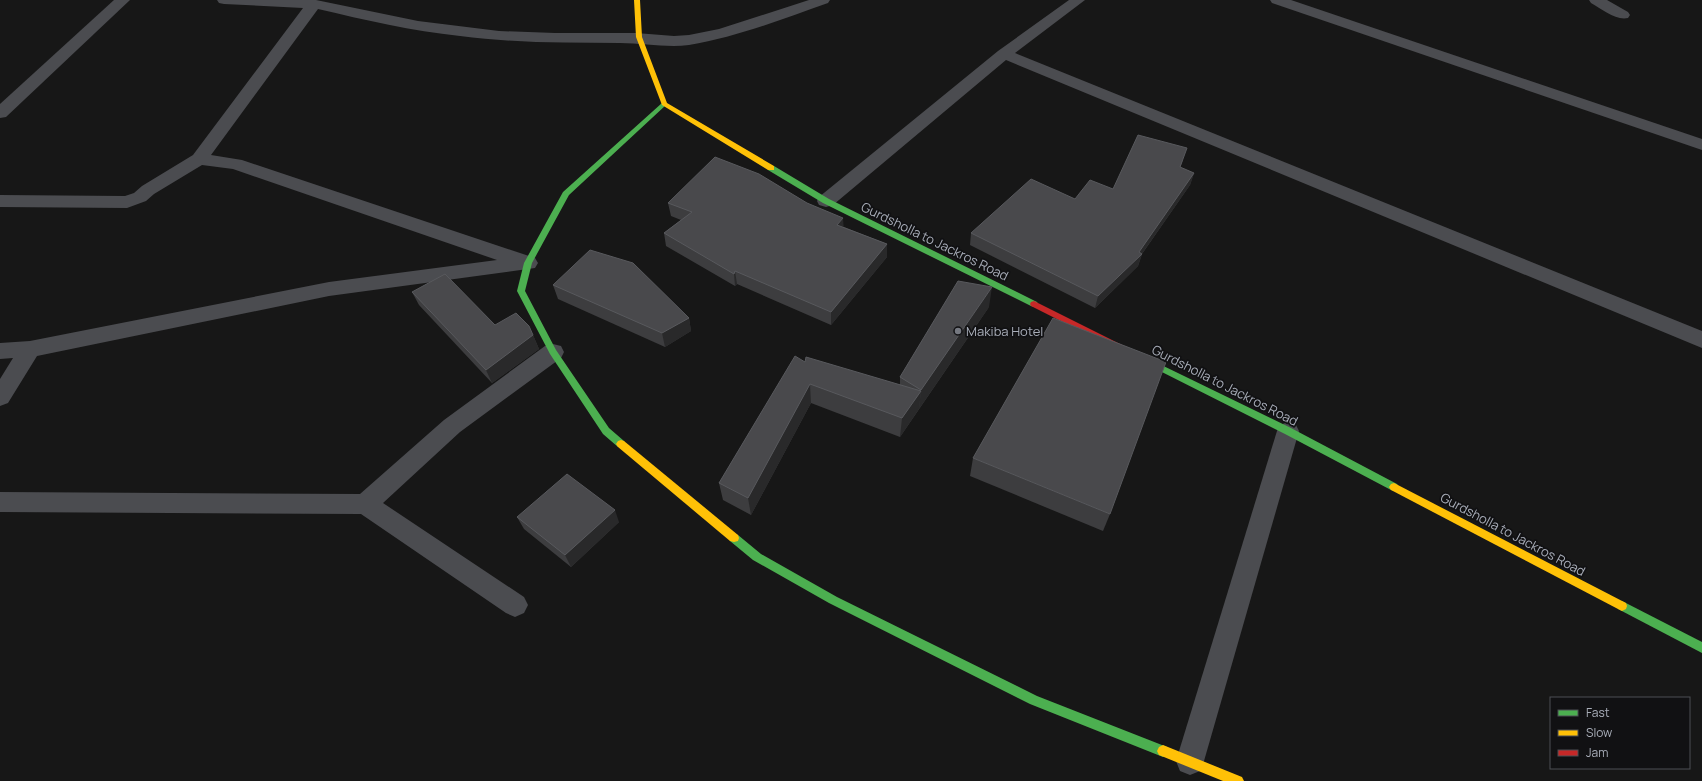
<svg xmlns="http://www.w3.org/2000/svg" width="1702" height="781" viewBox="0 0 1702 781" font-family="Manrope,sans-serif">
  <style>
    .lines { fill: none; stroke-linecap: round; stroke-linejoin: round }
    .street { fill: #4b4c50; fill-rule: evenodd }
    .fast { fill: #4caf50; fill-rule: evenodd }
    .slow { fill: #ffc107; fill-rule: evenodd }
    .jam { fill: #c62828; fill-rule: evenodd }
    .wall { fill: #3d3d3f }
    .shaded-wall { fill: #29292a }
    .building { fill: #49494c; stroke: #58595d }
    .poi-dot { fill: #757880; stroke: #111113; stroke-width: 1.5 }
    .labels { text-anchor: middle; dominant-baseline: central; stroke-width: 3.5; stroke-linejoin: round; paint-order: stroke }
    .street-label { font-size: 13px; fill: #a8adb8; stroke: #111113 }
    .poi-label { font-size: 13px; fill: #a8adb8; stroke: #111113; text-anchor: start }
  </style>
  <rect width="100%" height="100%" fill="#171717"/>
  <g class="lines">
    <g class="street">
      <polygon points="114,0 130,0 6,117 0,118 0,104"/>
      <path d="M 217,0 L 316,0 L 418,21 L 499,31 L 555,33 L 636,33 L 674,36 L 689,35 L 719,29 L 809,0 L 830,0 L 828,3 C 783,19 737,37 689,45 C 667,48 643,43 620,43 C 567,43 513,43 460,36 C 412,31 365,20 318,9 L 211,155 L 242,160 L 535,258 L 538,263 L 535,268 L 329,296 L 37,356 L 8,403 L 0,406 L 0,379 L 13,358 L 0,359 L 0,343 L 30,341 L 329,282 L 497,260 L 233,169 L 202,165 L 154,194 L 146,201 L 127,208 L 0,207 L 0,195 L 125,196 L 134,193 L 142,186 L 193,155 L 303,8 L 224,4 L 219,3 Z"/>
      <polygon points="1069,0 1085,0 1015,53 1702,331 1702,348 1006,60 833,205 826,207 819,205 817,201 819,197 998,51"/>
      <polygon points="1270,0 1291,0 1702,139 1702,150 1272,3"/>
      <path d="M 1589,0 L 1607,0 L 1628,12 L 1630,15 L 1628,18 C 1616,21 1602,9 1591,3 Z"/>
      <polygon points="553,344 561,346 564,352 561,358 460,432 383,503 524,597 528,605 524,613 515,617 506,613 361,514 0,512 0,492 360,494 444,420 545,346"/>
      <polygon points="1288,422 1296,425 1299,431 1204,761 1200,771 1190,775 1180,771 1176,761 1277,431 1280,425"/>
    </g>
    <g class="fast">
      <polygon points="664,102 667,104 666,105 569,195 532,263 525,291 556,350 609,428 624,441 626,444 624,447 618,447 603,434 550,354 517,291 524,263 563,192 662,103"/>
      <polygon points="768,166 774,166 829,199 1037,302 1038,304 1034,307 1031,306 823,203 768,170"/>
      <polygon points="1147,358 1291,428 1397,484 1399,487 1397,490 1394,491 1391,490 1285,434 1144,363 1143,361 1144,359"/>
      <polygon points="734,534 738,535 761,554 837,597 1037,696 1167,747 1169,751 1167,755 1163,757 1030,704 829,603 753,560 730,541 729,538 730,535"/>
      <polygon points="1622,601 1702,642 1702,653 1618,609 1617,606 1618,603"/>
    </g>
    <g class="slow">
      <polygon points="634,0 640,0 642,37 667,103 774,166 774,170 768,170 662,105 636,37"/>
      <polygon points="621,440 624,441 738,535 739,538 738,541 734,542 730,541 618,447 616,444 618,441"/>
      <polygon points="1394,483 1626,603 1627,606 1626,609 1622,611 1618,609 1391,490 1389,487 1391,484"/>
      <polygon points="1163,745 1242,777 1244,781 1223,781 1159,755 1157,751 1159,747"/>
    </g>
    <polygon class="jam" points="1034,301 1150,359 1151,361 1150,363 1144,363 1031,306 1030,304 1031,302"/>
  </g>
  <g class="wall">
    <polygon points="1183,160 1180,168 1194,173 1190,185 1142,254 1138,266 1095,308 970,245 971,233 1075,199 1113,189"/>
    <polygon points="668,203 844,227 887,244 887,257 831,325 737,284 735,286 666,246 664,233 681,220 671,216"/>
    <polygon points="553,285 689,318 691,331 665,347 558,299"/>
    <polygon points="412,292 495,325 533,335 539,349 492,383 419,305"/>
    <polygon points="989,307 900,437 811,403 751,515 723,500 719,483 805,362 900,385 900,377"/>
    <polygon points="973,458 1110,514 1103,531 970,476"/>
    <polygon points="517,517 619,522 571,567 524,529"/>
  </g>
  <g class="shaded-wall">
    <polygon points="1194,173 1190,185 1141,255 1142,254 1138,266 1095,308 1098,296 1139,252"/>
    <polygon points="843,218 844,231 837,225"/>
    <polygon points="887,244 887,257 831,325 831,312"/>
    <polygon points="735,271 737,284 735,286 734,274"/>
    <polygon points="992,287 989,307 919,409 921,390"/>
    <polygon points="689,318 691,331 665,347 662,333"/>
    <polygon points="533,335 539,349 492,383 486,370"/>
    <polygon points="810,384 811,403 751,515 748,498"/>
    <polygon points="921,391 919,409 900,437 902,418"/>
    <polygon points="615,510 619,522 571,567 565,555"/>
  </g>
  <g class="building">
    <polygon points="1138,135 1187,148 1180,167 1194,173 1139,252 1142,254 1098,296 971,233 1031,179 1075,199 1090,180 1113,189"/>
    <polygon points="715,157 759,174 807,203 843,218 837,225 887,244 831,312 735,271 734,274 664,233 692,212 668,203"/>
    <polygon points="590,250 633,263 689,318 662,333 553,285"/>
    <polygon points="445,274 495,325 516,313 529,326 533,335 486,370 412,292"/>
    <polygon points="958,281 992,287 921,390 900,377"/>
    <polygon points="1053,318 1166,362 1110,514 973,458"/>
    <polygon points="795,356 805,362 806,357 921,391 902,418 810,384 748,498 719,483"/>
    <polygon points="567,474 615,510 565,555 517,517"/>
  </g>
  <circle class="poi-dot" cx="958" cy="331" r="4"/>
  <g class="labels">
    <g class="street-label">
      <text transform="translate(935 241) rotate(26)">Gurdsholla to Jackros Road</text>
      <text transform="translate(1225 385) rotate(27)">Gurdsholla to Jackros Road</text>
      <text transform="translate(1513 534) rotate(28)">Gurdsholla to Jackros Road</text>
    </g>
    <g class="poi-label">
      <text x="966" y="331">Makiba Hotel</text>
    </g>
  </g>
  <rect x="1550" y="697" width="140" height="72" fill="#111113" stroke="#4d4f55"/>
  <rect x="1558" y="710" width="20" height="6" fill="#4caf50" stroke="#4d4f55"/>
  <text x="1586" y="717" font-size="12" fill="#a8adb8">Fast</text>
  <rect x="1558" y="730" width="20" height="6" fill="#ffc107" stroke="#4d4f55"/>
  <text x="1586" y="737" font-size="12" fill="#a8adb8">Slow</text>
  <rect x="1558" y="750" width="20" height="6" fill="#c62828" stroke="#4d4f55"/>
  <text x="1586" y="757" font-size="12" fill="#a8adb8">Jam</text>
</svg>
